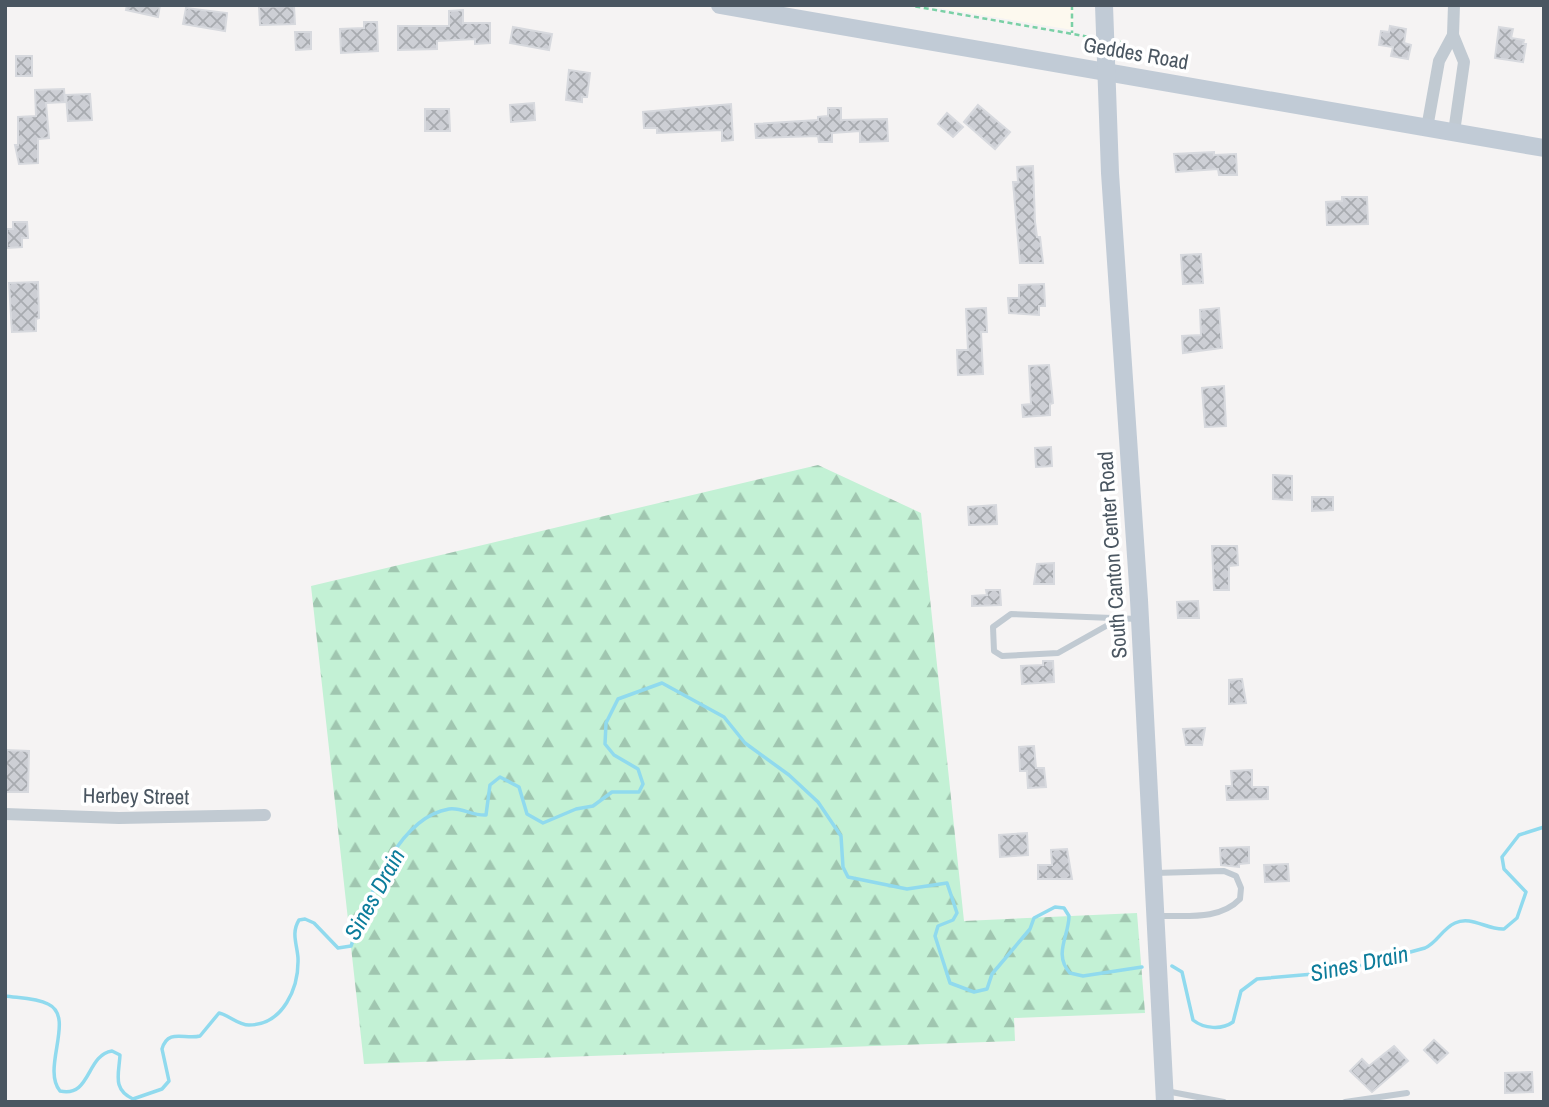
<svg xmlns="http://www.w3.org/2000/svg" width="1549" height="1107" viewBox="0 0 1549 1107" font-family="'Archivo Narrow',sans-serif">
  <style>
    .commercial { fill: #fdf9ef }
    .forest { fill: url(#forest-firs) }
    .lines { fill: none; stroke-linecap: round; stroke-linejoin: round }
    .stream { stroke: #90daee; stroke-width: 3.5 }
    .building { fill: url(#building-cross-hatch); stroke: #d7d9de; stroke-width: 2 }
    .path { stroke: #7ad0a6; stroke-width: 2.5; stroke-dasharray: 5 3.5; stroke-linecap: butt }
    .lane { stroke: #c1cad2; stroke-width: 6 }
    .street { stroke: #c1cad2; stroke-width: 12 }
    .secondary { stroke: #c1cbd6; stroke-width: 18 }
    .labels { text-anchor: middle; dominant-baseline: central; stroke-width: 7; stroke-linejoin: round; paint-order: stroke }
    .street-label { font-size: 21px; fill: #4a5661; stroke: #fff }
    .water-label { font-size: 23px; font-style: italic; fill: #0c7c9b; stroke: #fff }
  </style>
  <defs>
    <pattern id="forest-firs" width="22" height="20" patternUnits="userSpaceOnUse" patternTransform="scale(1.75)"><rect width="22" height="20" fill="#c3f1d5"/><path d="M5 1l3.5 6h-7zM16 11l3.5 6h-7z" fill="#a0c6b0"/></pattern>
    <pattern id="building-cross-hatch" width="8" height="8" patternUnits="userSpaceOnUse" patternTransform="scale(1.75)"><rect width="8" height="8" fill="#cdcfd5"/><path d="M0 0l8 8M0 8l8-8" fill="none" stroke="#a8abb0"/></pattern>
  </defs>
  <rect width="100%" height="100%" fill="#f5f3f3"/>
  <polygon class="commercial" points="921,5 1074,5 1073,30"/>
  <polygon class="forest" points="818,465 921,513 964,921 1137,913 1145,1013 1014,1018 1015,1041 364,1064 311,586"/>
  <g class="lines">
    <g class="stream">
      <path d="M 1172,966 L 1182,972 L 1193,1020 C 1204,1029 1222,1030 1233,1022 L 1241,991 L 1257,979 L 1337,972 L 1425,948 C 1437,943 1442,929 1455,923 C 1471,915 1487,930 1504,929 L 1517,918 L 1526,892 L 1504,869 L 1502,857 L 1519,835 L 1544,827"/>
      <path d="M 5,996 C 18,998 36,998 48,1004 C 76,1017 41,1068 60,1091 C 91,1098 86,1055 112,1051 L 120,1055 C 119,1074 112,1089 133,1099 L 162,1089 L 169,1081 L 162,1049 C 168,1028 185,1040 200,1036 L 219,1013 C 229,1015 238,1025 249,1025 C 283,1025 299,988 298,958 C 297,944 291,933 299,920 L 305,919 L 314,923 L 338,948 L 351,946 C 368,902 395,818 449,809 C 461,807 473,816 486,815 L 490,785 L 500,777 L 519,787 L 527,814 L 543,823 L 576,809 L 593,806 L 612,792 L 639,792 L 643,784 L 638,769 L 614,755 L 605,744 L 606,723 L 618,699 L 662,683 L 724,717 L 745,743 L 789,775 L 818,802 L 841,836 L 843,867 L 848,877 L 907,889 L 947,883 L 957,913 L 953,920 L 938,926 L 935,936 L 950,983 L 974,992 L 987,989 L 992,974 L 1030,929 L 1034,918 L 1055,907 L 1064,908 L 1069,916 C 1069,936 1053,954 1070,973 L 1083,976 L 1142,967"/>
    </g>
  </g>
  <g class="building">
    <polygon points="127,5 160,5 158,17 126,10"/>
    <polygon points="294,6 295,24 260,25 259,7"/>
    <polygon points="186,8 227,13 225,31 183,24"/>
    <polygon points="463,10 463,23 490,23 490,43 475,44 475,39 437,41 437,49 398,50 398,26 449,26 449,11"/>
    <polygon points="364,22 377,22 378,51 341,53 340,29 364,28"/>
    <polygon points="1390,26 1406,29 1404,43 1411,45 1408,59 1391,56 1393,47 1379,45 1381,31 1389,32"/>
    <polygon points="513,27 552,34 549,50 510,43"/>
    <polygon points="1499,27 1513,29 1511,38 1524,40 1523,44 1526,44 1523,62 1495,58"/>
    <polygon points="295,32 311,32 311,49 296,50"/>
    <rect x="16" y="56" width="16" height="20"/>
    <polygon points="569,70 590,73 587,97 582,97 582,102 566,100"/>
    <polygon points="64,89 65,102 46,103 49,138 38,139 38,163 19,164 15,145 18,145 18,117 36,116 35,90"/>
    <polygon points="90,94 92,120 68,121 66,95"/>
    <polygon points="534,103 535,120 511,122 510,105"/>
    <polygon points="731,104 733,140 722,141 722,130 657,133 657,128 644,128 643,112"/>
    <polygon points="978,105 1010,132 995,149 964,122"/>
    <polygon points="828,108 841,108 841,120 887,119 888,141 860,142 860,131 832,133 832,142 819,142 818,136 756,138 755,124 818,120 818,117 828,116"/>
    <polygon points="425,109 449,109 450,131 425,131"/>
    <polygon points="947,113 963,127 953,137 938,124"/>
    <polygon points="1214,152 1214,155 1236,154 1237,175 1219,175 1218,169 1176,172 1174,154"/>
    <polygon points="1033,166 1035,222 1037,237 1040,237 1043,263 1020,263 1013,182 1018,182 1017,167"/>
    <polygon points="1342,197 1367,197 1368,224 1327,225 1326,202 1342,201"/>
    <polygon points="13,222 27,222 28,238 22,238 22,247 7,248 7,229 13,229"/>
    <polygon points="1201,254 1203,283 1183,284 1181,255"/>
    <polygon points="38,282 39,318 36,319 36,331 12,332 9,283"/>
    <polygon points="1044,284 1045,306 1039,306 1039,315 1009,313 1008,298 1019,298 1019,285"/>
    <polygon points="986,308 987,332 981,332 983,374 958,375 957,350 968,350 966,309"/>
    <polygon points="1219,308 1222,348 1183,353 1182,336 1201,335 1200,310"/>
    <polygon points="1049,365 1053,403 1050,404 1050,415 1023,417 1022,405 1031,404 1029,366"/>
    <polygon points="1224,386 1226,426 1205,427 1202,388"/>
    <polygon points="1051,447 1052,466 1036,467 1035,448"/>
    <polygon points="1273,475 1292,476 1292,500 1273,499"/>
    <polygon points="1312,497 1333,497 1333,510 1312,511"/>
    <polygon points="996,505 997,524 969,525 968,507"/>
    <polygon points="1212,546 1237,546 1238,565 1229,566 1229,590 1214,590"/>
    <polygon points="1054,563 1054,584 1034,584 1037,564"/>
    <polygon points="986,590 1000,590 1001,605 972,606 972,596 987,595"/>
    <polygon points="1198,601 1199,618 1178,618 1177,602"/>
    <polygon points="1043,661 1053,661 1054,682 1022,684 1021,666 1043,665"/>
    <polygon points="1242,679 1246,703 1229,704 1229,680"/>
    <polygon points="1205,728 1202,745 1186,745 1183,729"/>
    <polygon points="1034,746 1036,768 1044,768 1046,787 1028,788 1027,771 1020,771 1019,747"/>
    <polygon points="5,750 29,751 28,792 5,792"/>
    <polygon points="1252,770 1252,787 1268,787 1268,799 1227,800 1226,786 1232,786 1231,771"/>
    <polygon points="1027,833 1028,855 1000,857 999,835"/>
    <polygon points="1249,847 1249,863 1239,864 1239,867 1221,865 1220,848"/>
    <polygon points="1067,849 1072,879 1038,879 1038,865 1052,865 1051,850"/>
    <polygon points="1288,864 1289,881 1265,882 1264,865"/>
    <polygon points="1434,1040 1448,1053 1437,1063 1424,1050"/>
    <polygon points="1394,1046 1408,1061 1372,1092 1350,1071 1362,1059 1369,1066"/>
    <polygon points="1532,1072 1533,1092 1505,1093 1505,1073"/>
  </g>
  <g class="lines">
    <g class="path">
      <polyline points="907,5 1090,37"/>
      <polyline points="1072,5 1072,33"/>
      <polyline points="1120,42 1128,43"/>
    </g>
    <g class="lane">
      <polyline points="1115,621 1058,653 1002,656 994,651 993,627 1011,614 1138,619"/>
      <path d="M 1155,873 L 1224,871 L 1236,876 L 1241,888 L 1240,899 C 1219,921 1185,915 1156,916"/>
      <polyline points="1166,1091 1224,1102"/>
      <polyline points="1345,1102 1407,1093"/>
    </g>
    <g class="street">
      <polyline points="1453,35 1454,5"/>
      <polyline points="1427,128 1439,61 1453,35 1464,62 1454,132"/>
      <polyline points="5,814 119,818 265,815"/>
    </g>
    <g class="secondary">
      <polyline points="720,5 1544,148"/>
      <polyline points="1104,5 1110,173 1139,600 1165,1102"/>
    </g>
  </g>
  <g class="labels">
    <g class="street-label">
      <text transform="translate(1136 53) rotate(10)">Geddes Road</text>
      <text transform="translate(1112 555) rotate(-94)">South Canton Center Road</text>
      <text transform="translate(136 796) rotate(1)">Herbey Street</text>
    </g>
    <g class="water-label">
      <text transform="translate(374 894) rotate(-61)">Sines Drain</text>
      <text transform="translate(1359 963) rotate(-12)">Sines Drain</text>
    </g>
  </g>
  <rect width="1549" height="1107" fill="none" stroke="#4a5661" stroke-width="14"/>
</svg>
